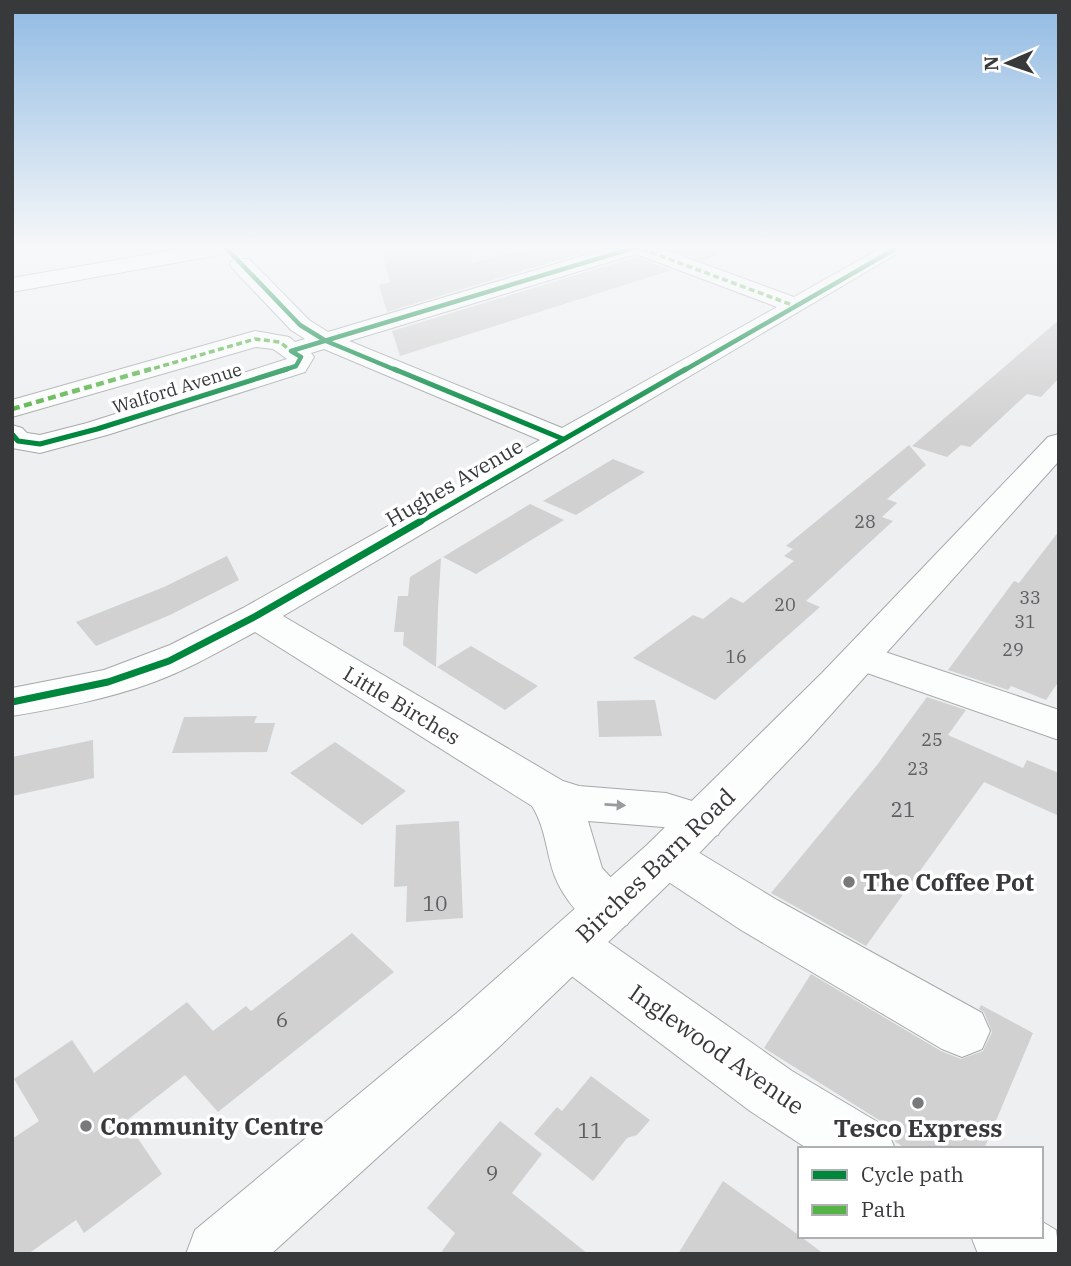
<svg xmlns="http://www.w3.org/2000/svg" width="1071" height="1266" viewBox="0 0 1071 1266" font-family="'IBM Plex Serif',serif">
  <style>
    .building { fill: #d1d1d2 }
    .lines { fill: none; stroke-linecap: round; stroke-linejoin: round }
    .minor-casing { stroke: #a7a8aa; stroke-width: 2 }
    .major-casing { stroke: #a7a8aa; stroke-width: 2 }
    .minor { fill: #fcfdfd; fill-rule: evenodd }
    .major { fill: #fcfdfd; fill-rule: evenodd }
    .quiet-far1 { stroke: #56b346; stroke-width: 3.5; stroke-dasharray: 6 3.5; stroke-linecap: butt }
    .quiet { stroke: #56b346; stroke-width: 4.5; stroke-dasharray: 8 4.5; stroke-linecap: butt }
    .cycleway-far2-casing { stroke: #fff; stroke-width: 7 }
    .cycleway-far1-casing { stroke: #fff; stroke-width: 9 }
    .cycleway-casing { stroke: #fff; stroke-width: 11 }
    .cycleway-far2 { stroke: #00873e; stroke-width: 4.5 }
    .cycleway-far1 { stroke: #00873e; stroke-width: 5 }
    .cycleway { stroke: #00873e; stroke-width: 7 }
    .oneway { fill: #9a9b9c }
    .poi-dot { fill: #77797b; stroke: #fff; stroke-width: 2.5 }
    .labels { text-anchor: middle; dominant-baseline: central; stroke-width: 7; stroke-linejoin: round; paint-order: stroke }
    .far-street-label { font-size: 18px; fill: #38393b; stroke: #fff }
    .number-label { font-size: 18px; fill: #5e5f61 }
    .street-label { font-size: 21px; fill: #38393b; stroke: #fff }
    .near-number-label { font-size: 21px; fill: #5e5f61 }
    .near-street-label { font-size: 24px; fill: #38393b; stroke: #fff }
    .near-poi-label { font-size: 24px; font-weight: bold; fill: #38393b; stroke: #fff; text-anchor: start }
  </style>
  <rect width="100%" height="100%" fill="#edeff1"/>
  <g class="building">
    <polygon points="382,249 471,249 472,263 525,249 595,249 387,312 379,285 390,282"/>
    <polygon points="672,249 716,249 717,256 702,261"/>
    <polygon points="636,257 672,270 400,356 392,331"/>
    <polygon points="1059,320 1059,378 1041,397 1027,394 970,447 961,445 947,457 912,446"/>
    <polygon points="909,445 926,465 887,499 897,503 882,517 893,521 806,601 820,607 715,700 633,658 693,615 703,619 731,597 743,603 794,561 784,556 793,549 786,546"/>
    <polygon points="613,459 645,472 576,515 543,501"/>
    <polygon points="530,504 564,520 476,574 443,557"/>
    <polygon points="1059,531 1059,681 1046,700 1011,686 1008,690 948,670 1014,581 1019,583"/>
    <polygon points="227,556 239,580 170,615 96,646 76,622 164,587"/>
    <polygon points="441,558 438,609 436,667 403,645 404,632 394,632 398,596 408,596 410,577"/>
    <polygon points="471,646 538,686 505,710 437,667"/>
    <polygon points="927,697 966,710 948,735 1023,768 1027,760 1059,773 1059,816 984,782 866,946 771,893 877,765"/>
    <polygon points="655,700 662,736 599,737 597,701"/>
    <polygon points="257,716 254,723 275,723 267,752 172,753 184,717"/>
    <polygon points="93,740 94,778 12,796 12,757"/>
    <polygon points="335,742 406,791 362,825 290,773"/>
    <polygon points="459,821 463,918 406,922 407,886 394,887 396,825"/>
    <polygon points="352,933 394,972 218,1112 185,1075 126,1121 162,1174 84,1233 76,1220 28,1254 12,1254 12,1139 39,1121 14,1079 72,1040 94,1073 187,1002 213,1031 246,1006 251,1011"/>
    <polygon points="811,974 941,1051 961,1059 983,1051 992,1032 984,1012 979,1009 981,1005 1033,1033 984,1149 907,1149 894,1141 887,1125 764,1048"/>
    <polygon points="591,1076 650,1120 637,1135 627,1138 593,1181 534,1134 557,1107 562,1111"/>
    <polygon points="500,1121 542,1154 512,1193 588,1254 440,1254 455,1233 427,1208"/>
    <polygon points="723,1181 800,1236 824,1254 678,1254"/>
  </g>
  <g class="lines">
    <defs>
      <g id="minor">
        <polygon points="180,249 229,249 226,253 219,255 12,292 12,278"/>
        <path d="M 606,249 L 663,249 L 794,297 L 879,249 L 905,249 L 283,616 L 563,781 L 579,786 L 666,793 L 718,809 L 725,822 L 718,835 L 701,840 L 663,827 L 588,821 L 602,868 L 627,895 L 635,910 L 627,925 C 621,927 613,931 607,930 C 585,927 563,897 555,877 C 546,853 546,828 532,806 L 255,632 C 222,650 189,669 154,682 C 108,699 60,708 12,716 L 12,688 L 104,670 L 170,645 L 243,608 L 540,440 L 324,349 L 311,353 L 314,357 L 305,372 L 107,435 L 51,450 L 40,453 L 12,448 L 12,425 L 22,428 L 27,433 L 40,435 L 87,423 L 287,359 L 273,349 L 256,347 L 12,417 L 12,400 L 255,331 L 289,337 L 295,342 L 305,339 L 291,330 L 233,269 L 230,264 L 233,259 L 249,259 L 309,320 L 328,332 ZM 636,254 L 777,307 L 562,428 L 349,341 Z"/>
        <polygon points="861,644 1059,710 1059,740 847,666 841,657 847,648"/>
        <polygon points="666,837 683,843 777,900 982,1013 990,1031 982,1049 962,1057 942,1049 741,930 649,869 642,856 649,843"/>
        <polygon points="572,924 591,930 792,1071 886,1127 895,1149 808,1149 750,1111 553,962 546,946 553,930"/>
        <polygon points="1041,1221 1056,1230 1059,1254 978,1254 971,1236 1041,1236"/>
      </g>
      <polygon id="major" points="1059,434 1059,461 807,741 681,872 498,1048 271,1254 186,1254 195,1230 458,1012 647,845 822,673 1048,437"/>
    </defs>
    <use href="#minor" class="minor-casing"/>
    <use href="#major" class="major-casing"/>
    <use href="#minor" class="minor"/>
    <use href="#major" class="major"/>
    <g class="quiet-far1">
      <polyline points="642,249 795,306"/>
      <polyline points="145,371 255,339 280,342 291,351"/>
    </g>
    <polyline class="quiet" points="12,409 151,369"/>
    <defs>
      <g id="cycleway-far2">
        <polyline points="227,249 300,325 326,341 398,371"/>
        <polyline points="281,371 296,366 301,357 291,351 630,249"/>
        <polyline points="683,371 895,249"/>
      </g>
      <g id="cycleway-far1">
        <polyline points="394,369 563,439"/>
        <polyline points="12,434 18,441 40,444 97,429 287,369"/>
        <polyline points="418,523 686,369"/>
      </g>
      <polyline id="cycleway" points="12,702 108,682 169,661 256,616 421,521"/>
    </defs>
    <use href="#cycleway-far2" class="cycleway-far2-casing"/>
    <use href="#cycleway-far1" class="cycleway-far1-casing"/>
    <use href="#cycleway" class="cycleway-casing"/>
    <use href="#cycleway-far2" class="cycleway-far2"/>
    <use href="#cycleway-far1" class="cycleway-far1"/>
    <use href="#cycleway" class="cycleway"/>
  </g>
  <defs><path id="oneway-solid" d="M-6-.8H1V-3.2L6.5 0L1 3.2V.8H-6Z" transform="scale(1.75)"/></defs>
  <use class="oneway" href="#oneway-solid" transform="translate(615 805) rotate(3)"/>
  <linearGradient id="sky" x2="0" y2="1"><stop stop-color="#90bae3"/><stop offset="0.58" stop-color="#f7f8f9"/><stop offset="1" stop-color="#f7f8f9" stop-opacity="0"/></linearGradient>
  <rect width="1071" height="427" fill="url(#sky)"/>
  <g class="poi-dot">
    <circle cx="849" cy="882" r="7"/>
    <circle cx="918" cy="1103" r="7"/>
    <circle cx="86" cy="1126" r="7"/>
  </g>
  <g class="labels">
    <g class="far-street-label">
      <text transform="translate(177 388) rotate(-17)">Walford Avenue</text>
    </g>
    <g class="number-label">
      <text x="865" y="521">28</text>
      <text x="1030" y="597">33</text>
      <text x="785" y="604">20</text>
      <text x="1025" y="621">31</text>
      <text x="1013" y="649">29</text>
      <text x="736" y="656">16</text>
      <text x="932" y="739">25</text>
      <text x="918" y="768">23</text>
    </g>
    <g class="street-label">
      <text transform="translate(454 482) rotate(-30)">Hughes Avenue</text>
      <text transform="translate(402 705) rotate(31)">Little Birches</text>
    </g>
    <g class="near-number-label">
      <text x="903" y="809">21</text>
      <text x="435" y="903">10</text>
      <text x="282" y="1019">6</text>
      <text x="590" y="1130">11</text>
      <text x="492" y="1173">9</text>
    </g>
    <g class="near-street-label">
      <text transform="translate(655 865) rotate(-44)">Birches Barn Road</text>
      <text transform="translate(717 1049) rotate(35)">Inglewood Avenue</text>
    </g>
    <g class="near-poi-label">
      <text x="863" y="882">The Coffee Pot</text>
      <text x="100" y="1126">Community Centre</text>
      <text x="918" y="1128" text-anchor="middle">Tesco Express</text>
    </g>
  </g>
  <rect width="1071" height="1266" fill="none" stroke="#38393b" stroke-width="28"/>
  <rect x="798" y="1147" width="245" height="91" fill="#ffffff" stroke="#afb0b1" stroke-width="2"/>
  <rect x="812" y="1170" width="35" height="10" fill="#00873e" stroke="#afb0b1" stroke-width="2"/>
  <text x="861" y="1182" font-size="21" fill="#38393b">Cycle path</text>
  <rect x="812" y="1205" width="35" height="10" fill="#56b346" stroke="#afb0b1" stroke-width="2"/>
  <text x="861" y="1217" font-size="21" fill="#38393b">Path</text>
  <g transform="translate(1008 63) rotate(268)" stroke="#ffffff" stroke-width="5" paint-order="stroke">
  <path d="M0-5L12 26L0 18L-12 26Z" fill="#38393b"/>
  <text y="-10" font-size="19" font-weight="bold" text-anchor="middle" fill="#38393b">N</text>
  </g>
</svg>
